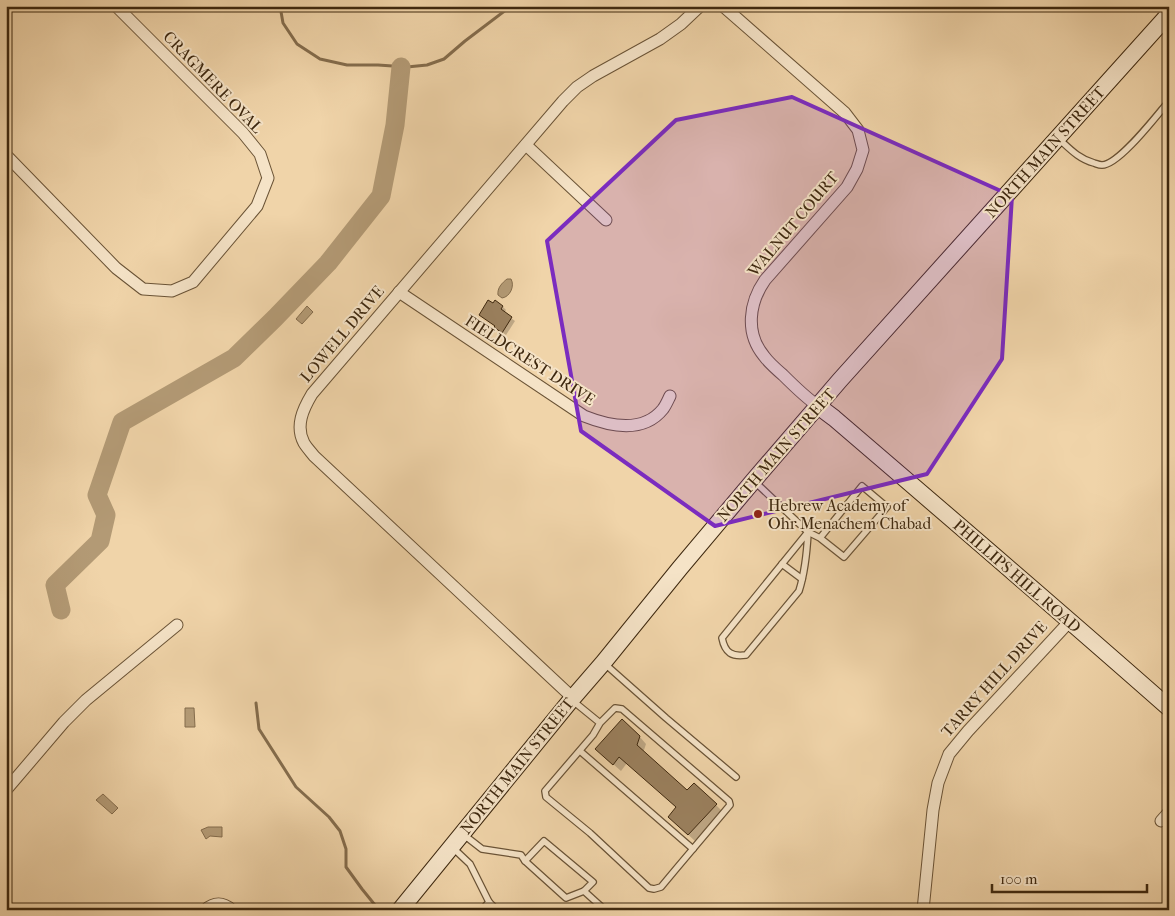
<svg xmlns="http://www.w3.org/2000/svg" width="1175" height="916" viewBox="0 0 1175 916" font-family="'IM FELL French Canon',serif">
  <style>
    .water { fill: #b39a75; stroke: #846c4c }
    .shadow { fill: #0003 }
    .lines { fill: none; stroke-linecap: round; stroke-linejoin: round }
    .stream { stroke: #846c4c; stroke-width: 3 }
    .river { stroke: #b39a75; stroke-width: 19 }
    .building { fill: #9b815f; stroke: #3e280f }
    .lane-casing { stroke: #6a5336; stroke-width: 8 }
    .street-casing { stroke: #6a5336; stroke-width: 13 }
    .secondary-casing { stroke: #3e280f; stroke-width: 18 }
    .lane { stroke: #f5e3c7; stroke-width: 5.5 }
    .street { stroke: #f5e3c7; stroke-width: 11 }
    .secondary { stroke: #f5e3c7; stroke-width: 16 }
    .marked { fill: #7b2cbf; fill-opacity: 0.2; stroke: #7b2cbf; stroke-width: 4; stroke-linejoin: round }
    .poi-dot { fill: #8f2418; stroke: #f5e3c7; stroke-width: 2 }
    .labels { text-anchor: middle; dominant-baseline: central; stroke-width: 4; stroke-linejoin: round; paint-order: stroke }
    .street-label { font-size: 16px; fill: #3e280f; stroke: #f5e3c7 }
    .poi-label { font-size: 16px; fill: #3e280f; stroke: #f5e3c7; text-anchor: start }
  </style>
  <rect width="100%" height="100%" fill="#f0d4a9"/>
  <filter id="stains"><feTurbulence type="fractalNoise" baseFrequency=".004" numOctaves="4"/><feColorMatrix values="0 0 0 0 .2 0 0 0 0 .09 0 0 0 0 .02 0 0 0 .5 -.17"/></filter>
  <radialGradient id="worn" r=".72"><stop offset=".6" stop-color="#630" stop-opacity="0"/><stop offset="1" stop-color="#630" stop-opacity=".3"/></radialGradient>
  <g class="water">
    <path d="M 507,279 L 511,279 C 515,286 510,297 502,298 L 498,295 C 497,288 502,283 507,279 Z"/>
    <polygon points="307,306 313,312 302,324 296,319"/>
    <polygon points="185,708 194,708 195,727 185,727"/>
    <polygon points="103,794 118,808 112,814 96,800"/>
    <polygon points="208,827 222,827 222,837 210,836 206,839 201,830"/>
  </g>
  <g class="shadow">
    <polygon points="502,306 506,310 504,313 515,321 506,335 499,330 496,326 484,318"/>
    <polygon points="639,736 646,744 643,753 687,792 716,805 723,812 696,842 677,824 677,808 627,763 621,771 604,756"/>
  </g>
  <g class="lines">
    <g class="stream">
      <polyline points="280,6 283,23 297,44 320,59 347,65 378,65 407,67 427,65 444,59 465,41 511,6"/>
      <polyline points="256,703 259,729 296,787 329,817 340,831 346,849 346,867 362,889 379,910"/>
    </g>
    <polyline class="river" points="61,610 55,585 100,541 106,515 97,495 122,422 234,358 275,318 328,263 381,196 395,125 401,67"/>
  </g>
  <g class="building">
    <polygon points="488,300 493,303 495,300 503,306 501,309 512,317 502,333 494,327 495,326 479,315"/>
    <polygon points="622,719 640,736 637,745 687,790 694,783 717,804 688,835 668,817 676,807 619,757 613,765 595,749"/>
  </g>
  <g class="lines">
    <defs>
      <g id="lane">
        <path d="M 1059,139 C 1070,149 1079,159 1094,163 C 1097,164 1099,165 1102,165 C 1119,165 1157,115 1169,101"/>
        <polyline points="755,482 808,532 820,538 862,486 887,507 844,557 820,538"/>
        <path d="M 808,532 C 807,552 805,572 799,591 L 746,655 C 732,657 725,653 722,638 Z"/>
        <polyline points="782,564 802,579"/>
        <polyline points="605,664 666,718 736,777"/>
        <polyline points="573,701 600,723 593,735 545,791 546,797 590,833 649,888 654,889 661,887 676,869 730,805 729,801 622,709 615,708 600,723"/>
        <polyline points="580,751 693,849"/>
        <polyline points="464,835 482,849 521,855 525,861 566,898 584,891 605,910"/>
        <polyline points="452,847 470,864 489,902 482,910"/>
        <polyline points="525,861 544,841 593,882 584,891"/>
        <polyline points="489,902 497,910"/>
      </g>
      <g id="street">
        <path d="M 723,6 L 845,113 L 858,130 L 863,150 L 857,169 L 847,187 L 765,280 C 749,303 745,333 764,356 C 769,363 776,369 783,375 C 794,386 805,397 818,406"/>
        <polyline points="526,145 606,220"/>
        <polyline points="6,155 116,268 143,289 172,291 193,282 257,206 268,178 260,154 243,133 116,6"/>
        <path d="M 399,292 L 584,416 C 609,426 643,434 663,409 C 666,405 668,400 670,396"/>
        <path d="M 573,698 L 314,456 C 311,452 307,448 304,443 C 295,426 303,409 312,394 L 563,101 L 577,87 L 593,76 L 660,39 L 681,24 L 700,6"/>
        <polyline points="6,790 64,722 86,700 177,625"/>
        <polyline points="1161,821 1169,812"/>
        <path d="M 205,910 C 214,902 223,902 232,910"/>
        <polyline points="923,910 933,810 938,783 949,754 968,731 1070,621"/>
      </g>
      <g id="secondary">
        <path d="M 818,406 L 834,418 C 946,514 1058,610 1169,708"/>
        <polyline points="400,910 571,700 603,663 680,568 754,480 840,380 1169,14"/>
      </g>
    </defs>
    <use href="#lane" class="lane-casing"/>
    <use href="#street" class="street-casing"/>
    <use href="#secondary" class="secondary-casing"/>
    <use href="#lane" class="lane"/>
    <use href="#street" class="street"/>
    <use href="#secondary" class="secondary"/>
  </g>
  <path class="marked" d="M 792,97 L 1012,196 L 1002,359 L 927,474 L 715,526 L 581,431 L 547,241 L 676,120 Z"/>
  <circle class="poi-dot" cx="758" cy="514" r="5"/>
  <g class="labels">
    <g class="street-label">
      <text transform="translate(213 82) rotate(46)">CRAGMERE OVAL</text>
      <text transform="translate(1045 152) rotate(-48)">NORTH MAIN STREET</text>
      <text transform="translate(793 224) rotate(-50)">WALNUT COURT</text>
      <text transform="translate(342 334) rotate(-50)">LOWELL DRIVE</text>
      <text transform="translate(530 360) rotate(33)">FIELDCREST DRIVE</text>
      <text transform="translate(776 455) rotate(-49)">NORTH MAIN STREET</text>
      <text transform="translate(1017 576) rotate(41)">PHILLIPS HILL ROAD</text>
      <text transform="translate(994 679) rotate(-48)">TARRY HILL DRIVE</text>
      <text transform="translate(517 766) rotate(-51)">NORTH MAIN STREET</text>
    </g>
    <g class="poi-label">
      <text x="768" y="505">Hebrew Academy of<tspan x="768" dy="18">Ohr Menachem Chabad</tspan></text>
    </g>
  </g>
  <rect width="1175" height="916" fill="none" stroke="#f0d4a9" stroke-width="25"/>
  <rect x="8" y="8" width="1160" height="901" fill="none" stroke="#3e280f" stroke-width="2.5"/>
  <rect x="12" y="12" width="1150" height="891" fill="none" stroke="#3e280f"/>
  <path d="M992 884v8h155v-8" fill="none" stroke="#3e280f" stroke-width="2.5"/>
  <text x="1000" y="884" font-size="15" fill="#3e280f" stroke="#f5e3c7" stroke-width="4" paint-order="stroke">100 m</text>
  <rect width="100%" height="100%" filter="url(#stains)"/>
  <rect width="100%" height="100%" fill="url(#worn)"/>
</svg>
